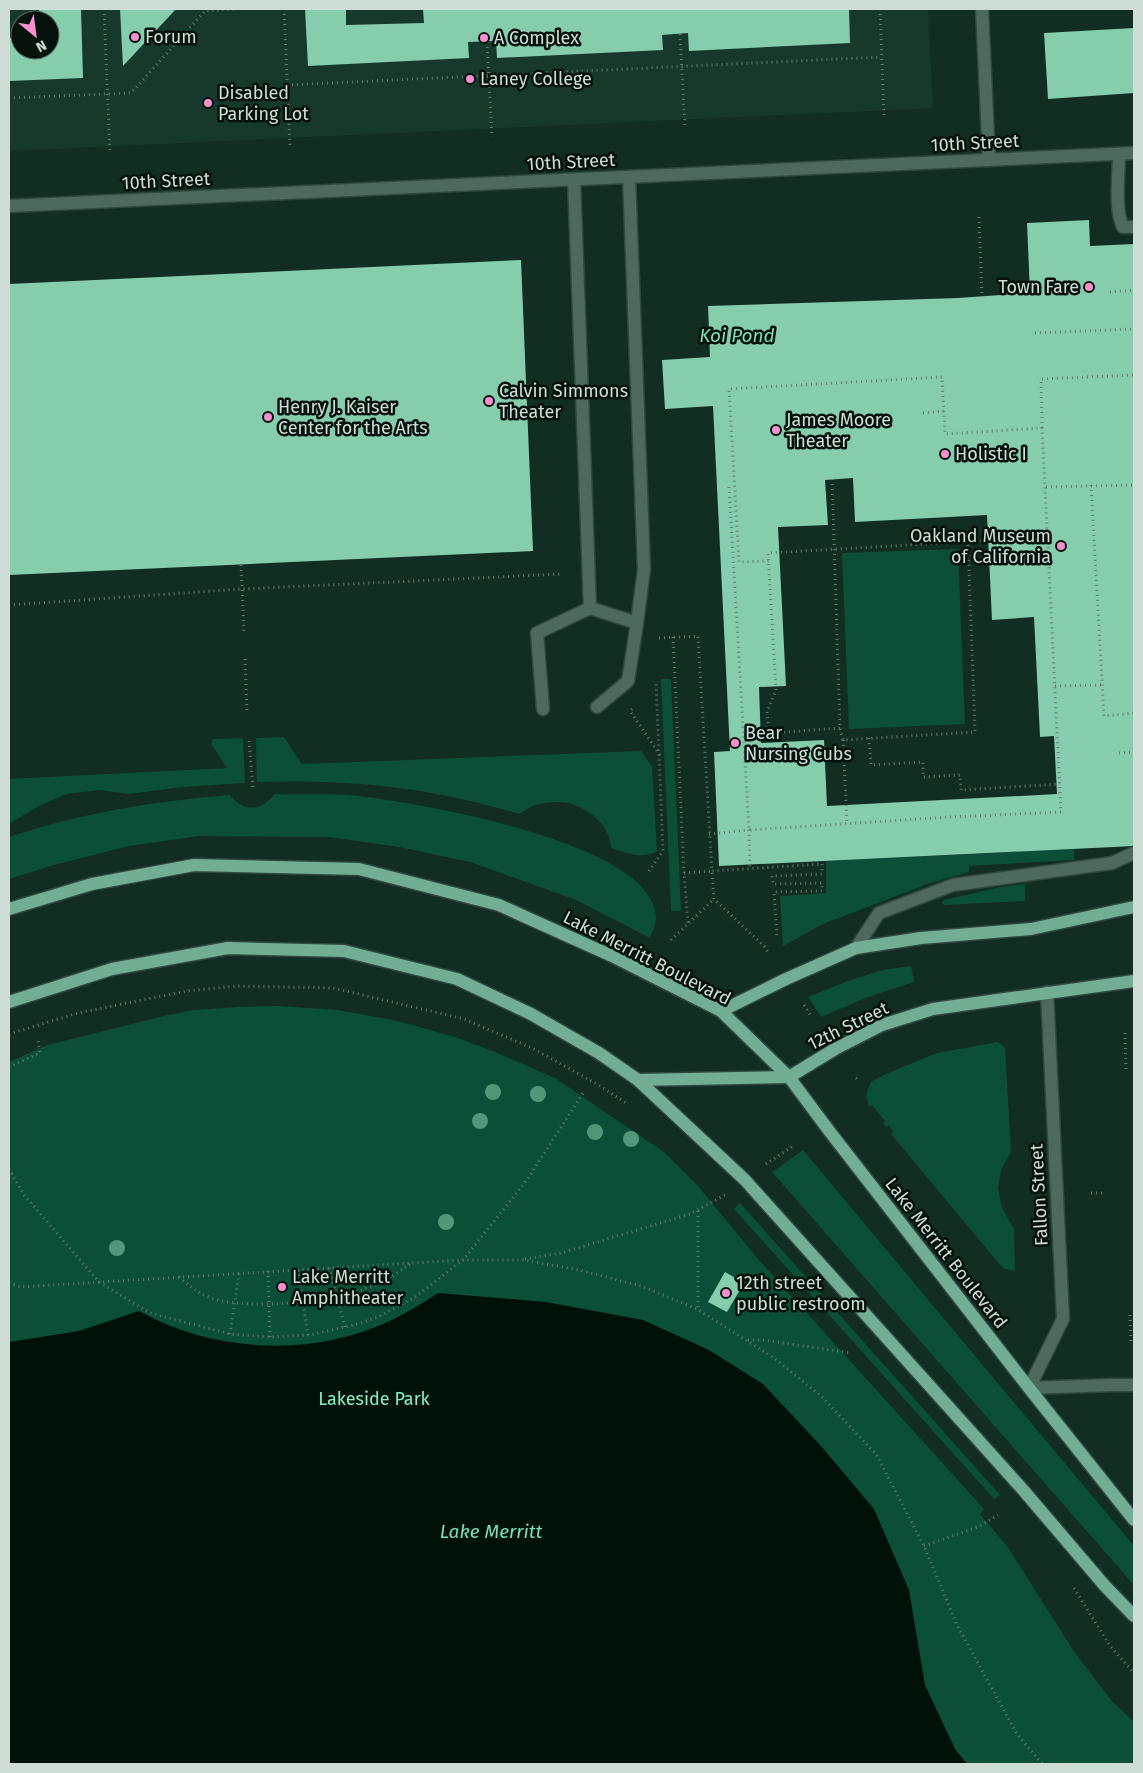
<svg xmlns="http://www.w3.org/2000/svg" width="1143" height="1773" viewBox="0 0 1143 1773" font-family="'Fira Sans',sans-serif">
  <style>
    .built { fill: #16392b; fill-rule: evenodd }
    .green { fill: #0b4f38 }
    .water { fill: #001109 }
    .building { fill: #85cdad; fill-rule: evenodd }
    .lines { fill: none; stroke-linecap: round; stroke-linejoin: round }
    .minor-casing { stroke: #30493e; stroke-width: 15 }
    .major-casing { stroke: #30493e; stroke-width: 15 }
    .path { stroke: #657b71; stroke-width: 3; stroke-dasharray: 1 4; stroke-linecap: butt }
    .minor { stroke: #4e6a5d; stroke-width: 12 }
    .major { stroke: #72ae93; stroke-width: 12 }
    .tree { fill: #529779 }
    .poi-dot { fill: #f790ce; stroke: #07120d; stroke-width: 2 }
    .labels { text-anchor: middle; dominant-baseline: central; stroke-width: 5; stroke-linejoin: round; paint-order: stroke }
    .poi-label { font-size: 18px; fill: #ceded6; stroke: #07120d; text-anchor: start }
    .street-label { font-size: 18px; fill: #ceded6; stroke: #07120d }
    .park-label { font-size: 18px; fill: #86eec1; stroke: #07120d }
    .water-label { font-size: 19px; font-style: italic; fill: #78e0b4; stroke: #07120d }
  </style>
  <rect width="100%" height="100%" fill="#122d21"/>
  <path class="built" d="M 9,9 L 928,9 L 933,108 L 9,151 ZM 20,20 L 50,20 L 50,50 L 20,50 Z"/>
  <g class="green">
    <polygon points="958,549 965,724 849,729 842,553"/>
    <polygon points="661,679 671,679 681,911 671,911"/>
    <path d="M 284,737 L 302,764 L 641,751 L 652,767 L 657,851 C 642,860 628,853 611,848 C 611,826 589,808 568,803 C 559,801 545,802 536,805 C 530,806 524,811 519,814 C 431,787 349,779 257,782 L 256,738 Z"/>
    <polygon points="243,738 245,783 183,787 128,794 100,790 66,794 37,807 9,824 9,779 227,768 211,743 213,739"/>
    <path d="M 275,794 C 303,795 331,793 359,796 C 418,803 652,842 656,916 C 656,924 653,931 650,938 L 576,900 L 470,862 L 399,847 L 329,837 L 199,836 L 129,846 L 54,865 L 9,879 L 9,837 C 81,813 155,801 230,795 C 244,813 261,811 275,794 Z"/>
    <polygon points="1074,849 1074,860 969,866 969,872 930,883 823,924 783,946 780,896 826,893 826,861"/>
    <polygon points="1025,884 1025,901 944,905 942,903 944,900 1000,887"/>
    <polygon points="911,966 914,982 868,997 821,1017 808,997 845,982 882,970"/>
    <polygon points="280,1006 338,1010 398,1021 455,1037 495,1052 555,1078 664,1152 698,1186 758,1259 984,1509 980,1514 1007,1546 1075,1653 1111,1700 1134,1722 1134,1764 9,1764 9,1062 47,1045 168,1015 194,1010 238,1007"/>
    <polygon points="998,1042 1005,1048 1011,1152 1001,1170 998,1188 1002,1208 1014,1229 1015,1271 1005,1269 1000,1265 891,1134 894,1130 892,1130 889,1125 886,1127 883,1123 885,1121 872,1105 869,1107 866,1095 870,1084 872,1081 888,1073 937,1053"/>
    <polygon points="803,1150 1134,1546 1134,1585 772,1172"/>
    <polygon points="740,1203 1000,1495 994,1499 734,1209"/>
  </g>
  <path class="water" d="M 438,1293 L 546,1302 L 643,1320 L 709,1350 L 763,1384 L 821,1446 L 874,1509 L 909,1590 L 925,1685 L 955,1749 L 967,1764 L 9,1764 L 9,1342 L 79,1331 L 139,1311 C 214,1353 313,1358 392,1320 C 408,1312 423,1303 438,1293 Z"/>
  <g class="building">
    <polygon points="39,9 81,9 83,78 9,81 9,38 20,38 20,50 50,50 50,20 40,20"/>
    <polygon points="120,9 176,9 123,66"/>
    <polygon points="305,9 346,9 346,25 424,23 423,9 849,9 850,43 689,51 688,33 662,35 663,50 497,58 496,41 468,42 469,58 308,66"/>
    <polygon points="1134,28 1134,93 1048,99 1044,33"/>
    <path d="M 1089,220 L 1090,246 L 1134,244 L 1134,846 L 719,866 L 714,752 L 730,751 L 713,406 L 665,409 L 662,360 L 710,357 L 708,306 L 958,298 L 1030,293 L 1027,223 ZM 853,478 L 855,522 L 987,515 L 992,620 L 1034,617 L 1040,737 L 1054,736 L 1057,794 L 827,806 L 824,740 L 761,743 L 759,687 L 786,686 L 778,527 L 828,525 L 825,480 Z"/>
    <polygon points="521,260 533,551 9,575 9,284"/>
    <polygon points="725,1272 744,1283 727,1312 708,1302"/>
  </g>
  <g class="lines">
    <defs>
      <g id="minor">
        <polyline points="982,9 989,160"/>
        <path d="M 1119,154 C 1119,174 1114,209 1123,227 L 1134,227"/>
        <polyline points="629,177 644,569 637,623"/>
        <polyline points="574,180 590,608"/>
        <polyline points="9,206 1134,153"/>
        <polyline points="543,709 537,633 590,608 637,623 628,681 597,707"/>
        <polyline points="856,948 879,913 953,885 1112,863 1134,853"/>
        <polyline points="1047,992 1063,1319 1029,1388 1113,1385 1134,1385"/>
      </g>
      <g id="major">
        <polyline points="9,909 92,884 194,865 359,869 499,905 612,956 721,1011 789,1077 830,1132 1029,1388 1134,1520"/>
        <polyline points="9,1002 112,969 228,948 344,951 457,979 531,1014 599,1053 638,1080 745,1180 1024,1491 1105,1586 1134,1616"/>
        <polyline points="721,1011 786,979 856,948 921,938 1031,929 1134,907"/>
        <polyline points="638,1080 789,1077 835,1049 882,1025 933,1009 1134,981"/>
      </g>
    </defs>
    <use href="#minor" class="minor-casing"/>
    <use href="#major" class="major-casing"/>
    <g class="path">
      <polyline points="104,9 110,153"/>
      <polyline points="284,9 290,147"/>
      <polyline points="880,9 884,118"/>
      <polyline points="680,34 685,128"/>
      <polyline points="487,42 492,137"/>
      <polyline points="287,85 881,57"/>
      <polyline points="9,98 131,93 205,11 236,9"/>
      <polyline points="979,217 982,296"/>
      <polyline points="1110,292 1134,290"/>
      <polyline points="1035,333 1134,329"/>
      <polyline points="923,413 944,411"/>
      <polyline points="1042,428 1041,379 1134,375"/>
      <polyline points="832,479 840,728 843,740 975,732 968,541"/>
      <polyline points="1091,485 1104,716 1134,713"/>
      <polyline points="729,487 749,830 950,817 1061,812 1042,428 945,434 942,377 729,389 739,562 769,561"/>
      <polyline points="1046,487 1134,485"/>
      <polyline points="241,565 244,631"/>
      <polyline points="9,605 242,589 562,574"/>
      <polyline points="673,637 684,873 688,924"/>
      <polyline points="659,638 698,636 712,871 822,864 822,874 772,876 773,884 822,883 822,891 774,892 777,939"/>
      <polyline points="245,659 247,712"/>
      <polyline points="1055,686 1102,685"/>
      <polyline points="632,709 630,711 660,755"/>
      <polyline points="769,733 767,712 776,690 768,553 1049,537"/>
      <polyline points="744,735 840,728"/>
      <polyline points="869,738 871,765 923,762 923,777 960,775 961,790 1060,784"/>
      <polyline points="843,740 847,823"/>
      <polyline points="249,741 253,788"/>
      <polyline points="1119,753 1134,752"/>
      <polyline points="709,834 749,830 750,869"/>
      <polyline points="649,871 663,851 656,682"/>
      <polyline points="684,873 712,871 714,899 765,947 769,954"/>
      <polyline points="671,940 714,899"/>
      <polyline points="804,1005 811,1016"/>
      <polyline points="1125,1033 1126,1071"/>
      <polyline points="9,1034 78,1013 187,991 237,986 333,988 464,1019 532,1048 597,1084 626,1103"/>
      <polyline points="9,1067 40,1053 38,1040"/>
      <polyline points="856,1078 860,1081"/>
      <polyline points="766,1164 793,1146"/>
      <polyline points="9,1169 24,1195 99,1282 150,1313 230,1334 270,1337 310,1335 361,1323 378,1317 415,1297 463,1260 527,1180 585,1090"/>
      <polyline points="1091,1193 1103,1193"/>
      <polyline points="698,1211 698,1310"/>
      <polyline points="525,1259 561,1253 690,1214 725,1195"/>
      <polyline points="329,1268 345,1327"/>
      <polyline points="298,1270 308,1335"/>
      <polyline points="268,1271 270,1337"/>
      <path d="M 179,1277 C 189,1286 198,1293 211,1298 C 252,1312 342,1300 381,1283 C 391,1278 401,1270 410,1264"/>
      <polyline points="9,1283 20,1287 412,1263 463,1260 523,1260 579,1270 641,1286 697,1309 774,1358 822,1397 876,1454 924,1546 957,1625 1017,1734 1042,1764"/>
      <polyline points="1130,1315 1131,1345"/>
      <polyline points="230,1334 239,1273"/>
      <polyline points="748,1340 763,1340 851,1353"/>
      <polyline points="924,1546 980,1526 998,1515"/>
      <polyline points="1074,1588 1110,1646 1134,1673"/>
    </g>
    <use href="#minor" class="minor"/>
    <use href="#major" class="major"/>
  </g>
  <g class="tree">
    <circle cx="493" cy="1092" r="8"/>
    <circle cx="538" cy="1094" r="8"/>
    <circle cx="480" cy="1121" r="8"/>
    <circle cx="595" cy="1132" r="8"/>
    <circle cx="631" cy="1139" r="8"/>
    <circle cx="446" cy="1222" r="8"/>
    <circle cx="117" cy="1248" r="8"/>
  </g>
  <g class="poi-dot">
    <circle cx="135" cy="37" r="5"/>
    <circle cx="484" cy="38" r="5"/>
    <circle cx="470" cy="79" r="5"/>
    <circle cx="208" cy="103" r="5"/>
    <circle cx="1089" cy="287" r="5"/>
    <circle cx="489" cy="401" r="5"/>
    <circle cx="268" cy="417" r="5"/>
    <circle cx="776" cy="430" r="5"/>
    <circle cx="945" cy="454" r="5"/>
    <circle cx="1061" cy="546" r="5"/>
    <circle cx="735" cy="743" r="5"/>
    <circle cx="282" cy="1287" r="5"/>
    <circle cx="726" cy="1293" r="5"/>
  </g>
  <g class="labels">
    <g class="poi-label">
      <text x="145" y="37">Forum</text>
      <text x="494" y="38">A Complex</text>
      <text x="480" y="79">Laney College</text>
      <text x="218" y="93">Disabled<tspan x="218" dy="21">Parking Lot</tspan></text>
      <text x="1079" y="287" text-anchor="end">Town Fare</text>
      <text x="499" y="391">Calvin Simmons<tspan x="499" dy="21">Theater</tspan></text>
      <text x="278" y="407">Henry J. Kaiser<tspan x="278" dy="21">Center for the Arts</tspan></text>
      <text x="786" y="420">James Moore<tspan x="786" dy="21">Theater</tspan></text>
      <text x="955" y="454">Holistic I</text>
      <text x="1051" y="536" text-anchor="end">Oakland Museum<tspan x="1051" dy="21">of California</tspan></text>
      <text x="745" y="733">Bear<tspan x="745" dy="21">Nursing Cubs</tspan></text>
      <text x="292" y="1277">Lake Merritt<tspan x="292" dy="21">Amphitheater</tspan></text>
      <text x="736" y="1283">12th street<tspan x="736" dy="21">public restroom</tspan></text>
    </g>
    <g class="street-label">
      <text transform="translate(975 143) rotate(-3)">10th Street</text>
      <text transform="translate(571 162) rotate(-3)">10th Street</text>
      <text transform="translate(166 181) rotate(-3)">10th Street</text>
      <text transform="translate(647 958) rotate(27)">Lake Merritt Boulevard</text>
      <text transform="translate(848 1026) rotate(-26)">12th Street</text>
      <text transform="translate(1039 1195) rotate(-93)">Fallon Street</text>
      <text transform="translate(946 1253) rotate(52)">Lake Merritt Boulevard</text>
    </g>
    <g class="park-label">
      <text x="374" y="1399">Lakeside Park</text>
    </g>
    <g class="water-label">
      <text x="737" y="335">Koi Pond</text>
      <text x="491" y="1531">Lake Merritt</text>
    </g>
  </g>
  <rect width="1143" height="1773" fill="none" stroke="#ceded6" stroke-width="20"/>
  <g transform="translate(35 35) rotate(151)"><circle r="24" fill="#07120d" stroke="#57645d"/>
  <path d="M0-4L9 19L0 12L-9 19Z" fill="#f790ce"/>
  <text y="-8" font-size="14" font-weight="bold" text-anchor="middle" fill="#ceded6">N</text>
  </g>
</svg>
